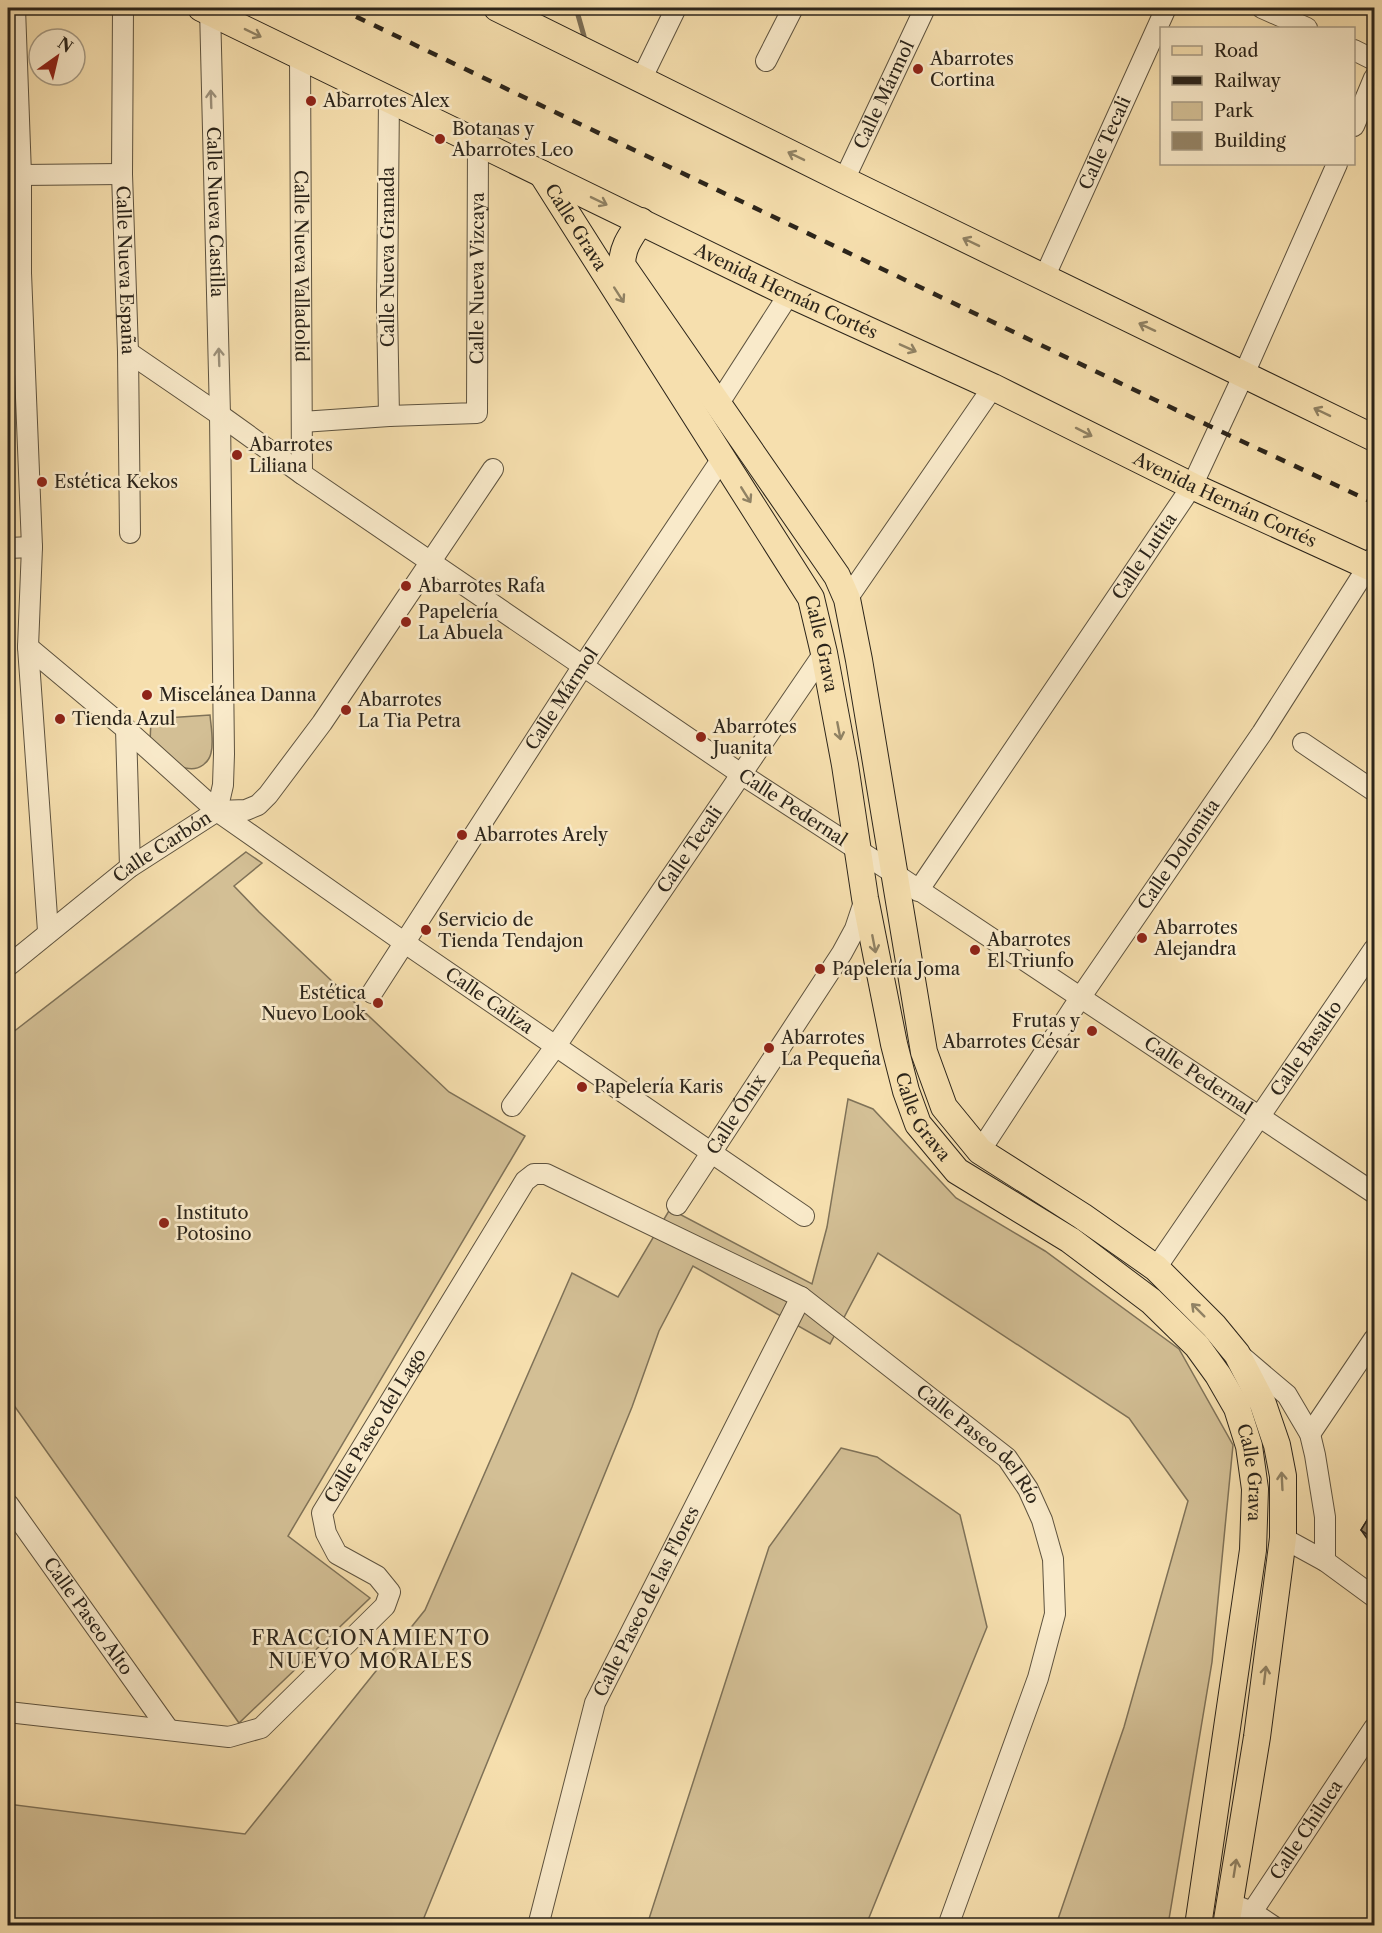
<svg xmlns="http://www.w3.org/2000/svg" width="1382" height="1933" viewBox="0 0 1382 1933" font-family="'Libre Caslon Text',serif">
  <style>
    .green { fill: #d3bf95; stroke: #7f7258; stroke-width: 1.5 }
    .lines { fill: none; stroke-linecap: round; stroke-linejoin: round }
    .stream { stroke: #7b6e55; stroke-width: 5 }
    .minor-casing { stroke: #5e533f; stroke-width: 22 }
    .major-casing { stroke: #2b241a; stroke-width: 28 }
    .minor { stroke: #f9eaca; stroke-width: 20 }
    .major { stroke: #f6dfae; stroke-width: 26 }
    .rail { stroke: #2b241a; stroke-width: 4.5; stroke-dasharray: 10 10; stroke-linecap: butt }
    .wall { fill: #807259; stroke: #2b241a; stroke-width: 1.5 }
    .building { fill: #958567; stroke: #2b241a; stroke-width: 1.5 }
    .oneway { stroke: #908264 }
    .oneway2 { stroke: #9c917b }
    .poi-dot { fill: #8f2418; stroke: #f9eaca; stroke-width: 2 }
    .labels { text-anchor: middle; dominant-baseline: central; stroke-width: 5; stroke-linejoin: round; paint-order: stroke }
    .poi-label { font-size: 18px; fill: #2b241a; stroke: #f9eaca; text-anchor: start }
    .street-label { font-size: 18px; fill: #2b241a; stroke: #f9eaca }
    .neighbourhood-label { font-size: 20px; letter-spacing: 1.5px; fill: #2b241a; stroke: #f9eaca }
  </style>
  <rect width="100%" height="100%" fill="#f6dfae"/>
  <filter id="stains"><feTurbulence type="fractalNoise" baseFrequency=".00333" numOctaves="4"/><feColorMatrix values="0 0 0 0 .2 0 0 0 0 .09 0 0 0 0 .02 0 0 0 .5 -.17"/></filter>
  <radialGradient id="worn" r=".72"><stop offset=".6" stop-color="#630" stop-opacity="0"/><stop offset="1" stop-color="#630" stop-opacity=".3"/></radialGradient>
  <g class="green">
    <path d="M 210,715 C 211,727 214,742 211,753 C 210,758 207,762 203,765 C 185,778 163,754 150,743 L 151,719 Z"/>
    <polygon points="246,852 262,863 234,886 259,912 449,1092 525,1136 288,1536 370,1598 239,1723 8,1397 8,1036"/>
    <polygon points="848,1099 873,1109 956,1198 1045,1251 1179,1349 1233,1445 1212,1662 1168,1925 1056,1925 1124,1727 1188,1501 1129,1418 878,1253 830,1344 693,1266 659,1331 632,1407 421,1925 8,1926 8,1804 245,1834 425,1610 572,1273 618,1297 670,1209 812,1284 827,1227"/>
    <polygon points="841,1448 877,1457 960,1515 987,1627 866,1925 647,1925 769,1547"/>
  </g>
  <g class="lines">
    <polyline class="stream" points="576,8 584,36"/>
    <defs>
      <g id="minor">
        <polyline points="15,8 21,175 21,273 32,547 28,647 48,931"/>
        <path id="s1" d="M 123,8 L 122,174 L 128,352 L 130,533"/>
        <path id="s2" d="M 210,8 L 220,415 L 224,754 L 223,785 L 217,811"/>
        <polyline points="1262,8 1307,28"/>
        <polyline points="1354,50 1374,60"/>
        <path id="s3" d="M 300,56 L 302,474"/>
        <polyline points="766,61 793,8"/>
        <polyline points="641,80 676,8"/>
        <polyline points="389,98 387,307 389,416"/>
        <polyline points="1354,126 1374,78"/>
        <polyline points="21,175 122,174"/>
        <path id="s4" d="M 844,180 L 925,8"/>
        <path id="s5" d="M 1044,278 L 1166,8"/>
        <path id="s6" d="M 128,352 L 220,415 L 302,474 L 741,774 L 895,874 L 1374,1193"/>
        <polyline points="719,403 789,294"/>
        <path id="s7" d="M 302,422 L 389,416 L 477,413 L 478,142"/>
        <polyline points="8,548 32,547"/>
        <polyline points="847,599 993,387"/>
        <path id="s8" d="M 28,647 L 126,729 L 217,811 L 405,943 L 804,1216"/>
        <polyline points="126,729 130,867"/>
        <polyline points="1303,743 1374,791"/>
        <path id="s9" d="M 918,891 L 1192,486 L 1244,374 L 1337,164"/>
        <path id="s10" d="M 8,966 L 130,867 L 217,811 L 246,810 L 258,805 L 268,795 L 322,723 L 493,469"/>
        <path id="s11" d="M 372,993 L 583,666 L 723,457"/>
        <path id="s12" d="M 512,1106 L 555,1047 L 824,653"/>
        <path id="s13" d="M 980,1151 L 1080,998 L 1262,733 L 1374,557"/>
        <path id="s14" d="M 677,1205 L 842,953 L 855,929 L 865,899"/>
        <path id="s15" d="M 1156,1268 L 1374,949"/>
        <polyline points="1241,1356 1287,1395 1310,1434 1315,1455 1325,1517 1325,1561"/>
        <polyline points="1310,1434 1374,1339"/>
        <path id="s16" d="M 8,1504 L 169,1730"/>
        <polyline points="1283,1538 1325,1561 1374,1597"/>
        <path id="s17" d="M 8,1712 L 229,1737 L 261,1728 L 385,1606 L 390,1592 L 377,1576 L 337,1554 L 326,1533 L 322,1513 L 525,1181 L 534,1174 L 546,1174 L 801,1297 L 1007,1458 L 1028,1489 L 1042,1520 L 1053,1559 L 1055,1614 L 1038,1678 L 948,1926"/>
        <path id="s18" d="M 1229,1903 L 1252,1912 L 1374,1728"/>
        <polyline points="1252,1912 1273,1926"/>
        <path id="s19" d="M 538,1926 L 595,1703 L 801,1297"/>
      </g>
      <g id="major">
        <path id="s20" d="M 201,8 L 789,294 L 993,387 L 1192,486 L 1374,569"/>
        <polyline points="497,8 844,180 1374,438"/>
        <path id="s21" d="M 542,174 L 811,598 L 824,653 L 845,765 L 865,898 L 894,1044 L 906,1091 L 918,1124 L 957,1171 L 1070,1240 L 1151,1301 L 1197,1346 L 1218,1375 L 1237,1408 L 1249,1446 L 1255,1489 L 1253,1550 L 1198,1926"/>
        <path d="M 641,221 C 631,236 622,247 622,265 L 837,576 L 847,599 L 859,660 L 924,1052 L 944,1107 L 980,1151 L 1082,1216 L 1156,1268 L 1214,1326 L 1237,1354 L 1263,1404 L 1277,1445 L 1283,1476 L 1283,1538 L 1257,1737 L 1226,1926"/>
      </g>
    </defs>
    <use href="#minor" class="minor-casing"/>
    <use href="#major" class="major-casing"/>
    <use href="#minor" class="minor"/>
    <use href="#major" class="major"/>
    <polyline class="rail" points="338,8 1218,430 1374,503"/>
  </g>
  <polygon class="wall" points="1374,1509 1374,1544 1368,1540 1361,1530"/>
  <polygon class="building" points="1374,1509 1374,1539 1361,1530"/>
  <defs><path id="oneway-shaft" d="M-6 0H5M1.5-3L5.5 0L1.5 3" fill="none" stroke-width="1.6" stroke-linecap="round" stroke-linejoin="round" transform="scale(1.5)"/></defs>
  <g class="oneway">
    <use href="#oneway-shaft" transform="translate(253 33) rotate(26)"/>
    <use href="#oneway-shaft" transform="translate(796 156) rotate(-154)"/>
    <use href="#oneway-shaft" transform="translate(599 201) rotate(26)"/>
    <use href="#oneway-shaft" transform="translate(971 242) rotate(-154)"/>
    <use href="#oneway-shaft" transform="translate(619 295) rotate(57)"/>
    <use href="#oneway-shaft" transform="translate(1147 327) rotate(-155)"/>
    <use href="#oneway-shaft" transform="translate(908 348) rotate(24)"/>
    <use href="#oneway-shaft" transform="translate(1322 412) rotate(-154)"/>
    <use href="#oneway-shaft" transform="translate(1084 432) rotate(27)"/>
    <use href="#oneway-shaft" transform="translate(746 495) rotate(58)"/>
    <use href="#oneway-shaft" transform="translate(839 731) rotate(79)"/>
    <use href="#oneway-shaft" transform="translate(874 944) rotate(79)"/>
    <use href="#oneway-shaft" transform="translate(1198 1310) rotate(-135)"/>
    <use href="#oneway-shaft" transform="translate(1282 1481) rotate(-93)"/>
    <use href="#oneway-shaft" transform="translate(1265 1675) rotate(-83)"/>
    <use href="#oneway-shaft" transform="translate(1235 1868) rotate(-81)"/>
  </g>
  <g class="oneway2">
    <use href="#oneway-shaft" transform="translate(211 99) rotate(-92)"/>
    <use href="#oneway-shaft" transform="translate(219 357) rotate(-92)"/>
  </g>
  <g class="poi-dot">
    <circle cx="918" cy="69" r="6"/>
    <circle cx="311" cy="101" r="6"/>
    <circle cx="440" cy="139" r="6"/>
    <circle cx="237" cy="455" r="6"/>
    <circle cx="42" cy="482" r="6"/>
    <circle cx="406" cy="586" r="6"/>
    <circle cx="406" cy="622" r="6"/>
    <circle cx="147" cy="695" r="6"/>
    <circle cx="346" cy="710" r="6"/>
    <circle cx="60" cy="719" r="6"/>
    <circle cx="701" cy="737" r="6"/>
    <circle cx="462" cy="835" r="6"/>
    <circle cx="426" cy="930" r="6"/>
    <circle cx="1142" cy="938" r="6"/>
    <circle cx="975" cy="950" r="6"/>
    <circle cx="820" cy="969" r="6"/>
    <circle cx="378" cy="1003" r="6"/>
    <circle cx="1092" cy="1031" r="6"/>
    <circle cx="769" cy="1048" r="6"/>
    <circle cx="582" cy="1087" r="6"/>
    <circle cx="164" cy="1223" r="6"/>
  </g>
  <g class="labels">
    <g class="poi-label">
      <text x="930" y="59">Abarrotes<tspan x="930" dy="21">Cortina</tspan></text>
      <text x="323" y="101">Abarrotes Alex</text>
      <text x="452" y="129">Botanas y<tspan x="452" dy="21">Abarrotes Leo</tspan></text>
      <text x="249" y="445">Abarrotes<tspan x="249" dy="21">Liliana</tspan></text>
      <text x="54" y="482">Estética Kekos</text>
      <text x="418" y="586">Abarrotes Rafa</text>
      <text x="418" y="612">Papelería<tspan x="418" dy="21">La Abuela</tspan></text>
      <text x="159" y="695">Miscelánea Danna</text>
      <text x="358" y="700">Abarrotes<tspan x="358" dy="21">La Tia Petra</tspan></text>
      <text x="72" y="719">Tienda Azul</text>
      <text x="713" y="727">Abarrotes<tspan x="713" dy="21">Juanita</tspan></text>
      <text x="474" y="835">Abarrotes Arely</text>
      <text x="438" y="920">Servicio de<tspan x="438" dy="21">Tienda Tendajon</tspan></text>
      <text x="1154" y="928">Abarrotes<tspan x="1154" dy="21">Alejandra</tspan></text>
      <text x="987" y="940">Abarrotes<tspan x="987" dy="21">El Triunfo</tspan></text>
      <text x="832" y="969">Papelería Joma</text>
      <text x="366" y="993" text-anchor="end">Estética<tspan x="366" dy="21">Nuevo Look</tspan></text>
      <text x="1080" y="1021" text-anchor="end">Frutas y<tspan x="1080" dy="21">Abarrotes César</tspan></text>
      <text x="781" y="1038">Abarrotes<tspan x="781" dy="21">La Pequeña</tspan></text>
      <text x="594" y="1087">Papelería Karis</text>
      <text x="176" y="1213">Instituto<tspan x="176" dy="21">Potosino</tspan></text>
    </g>
    <g class="street-label">
      <text stroke="none"><textPath href="#s4" startOffset="94">Calle Mármol</textPath></text>
      <text stroke="none"><textPath href="#s5" startOffset="148">Calle Tecali</textPath></text>
      <text stroke="none"><textPath href="#s2" startOffset="204">Calle Nueva Castilla</textPath></text>
      <text stroke="none"><textPath href="#s21" startOffset="63">Calle Grava</textPath></text>
      <text transform="translate(388 257) rotate(-90)">Calle Nueva Granada</text>
      <text stroke="none"><textPath href="#s3" startOffset="210">Calle Nueva Valladolid</textPath></text>
      <text stroke="none"><textPath href="#s1" startOffset="262">Calle Nueva España</textPath></text>
      <text stroke="none"><textPath href="#s7" startOffset="310">Calle Nueva Vizcaya</textPath></text>
      <text stroke="none"><textPath href="#s20" startOffset="650">Avenida Hernán Cortés</textPath></text>
      <text stroke="none"><textPath href="#s20" startOffset="1136">Avenida Hernán Cortés</textPath></text>
      <text stroke="none"><textPath href="#s9" startOffset="404">Calle Lutita</textPath></text>
      <text stroke="none"><textPath href="#s21" startOffset="549">Calle Grava</textPath></text>
      <text stroke="none"><textPath href="#s11" startOffset="350">Calle Mármol</textPath></text>
      <text stroke="none"><textPath href="#s6" startOffset="806">Calle Pedernal</textPath></text>
      <text stroke="none"><textPath href="#s10" startOffset="195">Calle Carbón</textPath></text>
      <text stroke="none"><textPath href="#s12" startOffset="312">Calle Tecali</textPath></text>
      <text stroke="none"><textPath href="#s13" startOffset="357">Calle Dolomita</textPath></text>
      <text stroke="none"><textPath href="#s8" startOffset="582">Calle Caliza</textPath></text>
      <text stroke="none"><textPath href="#s15" startOffset="266">Calle Basalto</textPath></text>
      <text stroke="none"><textPath href="#s6" startOffset="1292">Calle Pedernal</textPath></text>
      <text stroke="none"><textPath href="#s14" startOffset="108">Calle Ónix</textPath></text>
      <text stroke="none"><textPath href="#s21" startOffset="1035">Calle Grava</textPath></text>
      <text stroke="none"><textPath href="#s17" startOffset="657">Calle Paseo del Lago</textPath></text>
      <text stroke="none"><textPath href="#s17" startOffset="1482">Calle Paseo del Río</textPath></text>
      <text stroke="none"><textPath href="#s21" startOffset="1539">Calle Grava</textPath></text>
      <text stroke="none"><textPath href="#s19" startOffset="344">Calle Paseo de las Flores</textPath></text>
      <text stroke="none"><textPath href="#s16" startOffset="138">Calle Paseo Alto</textPath></text>
      <text stroke="none"><textPath href="#s18" startOffset="123">Calle Chiluca</textPath></text>
    </g>
    <g class="neighbourhood-label">
      <text x="371" y="1638">FRACCIONAMIENTO<tspan x="371" dy="23">NUEVO MORALES</tspan></text>
    </g>
  </g>
  <rect width="1382" height="1933" fill="none" stroke="#f6dfae" stroke-width="30"/>
  <rect x="9" y="9" width="1364" height="1915" fill="none" stroke="#2b241a" stroke-width="3"/>
  <rect x="15" y="15" width="1352" height="1903" fill="none" stroke="#2b241a" stroke-width="1.5"/>
  <rect x="1160" y="27" width="195" height="138" fill="#f9eaca" stroke="#a79b84" stroke-width="1.5"/>
  <rect x="1172" y="46" width="30" height="9" fill="#f6dfae" stroke="#a79b84" stroke-width="1.5"/>
  <text x="1214" y="57" font-size="18" fill="#2b241a">Road</text>
  <rect x="1172" y="76" width="30" height="9" fill="#2b241a" stroke="#a79b84" stroke-width="1.5"/>
  <text x="1214" y="87" font-size="18" fill="#2b241a">Railway</text>
  <rect x="1172" y="102" width="30" height="18" fill="#d3bf95" stroke="#a79b84" stroke-width="1.5"/>
  <text x="1214" y="117" font-size="18" fill="#2b241a">Park</text>
  <rect x="1172" y="132" width="30" height="18" fill="#958567" stroke="#a79b84" stroke-width="1.5"/>
  <text x="1214" y="147" font-size="18" fill="#2b241a">Building</text>
  <g transform="translate(57 57) rotate(34)"><circle r="28" fill="#f9eaca" stroke="#a79b84" stroke-width="1.5"/>
  <path d="M0-4.5L10 22L0 15L-10 22Z" fill="#8f2418"/>
  <text y="-9" font-size="16" font-weight="bold" text-anchor="middle" fill="#2b241a">N</text>
  </g>
  <rect width="100%" height="100%" filter="url(#stains)"/>
  <rect width="100%" height="100%" fill="url(#worn)"/>
</svg>
